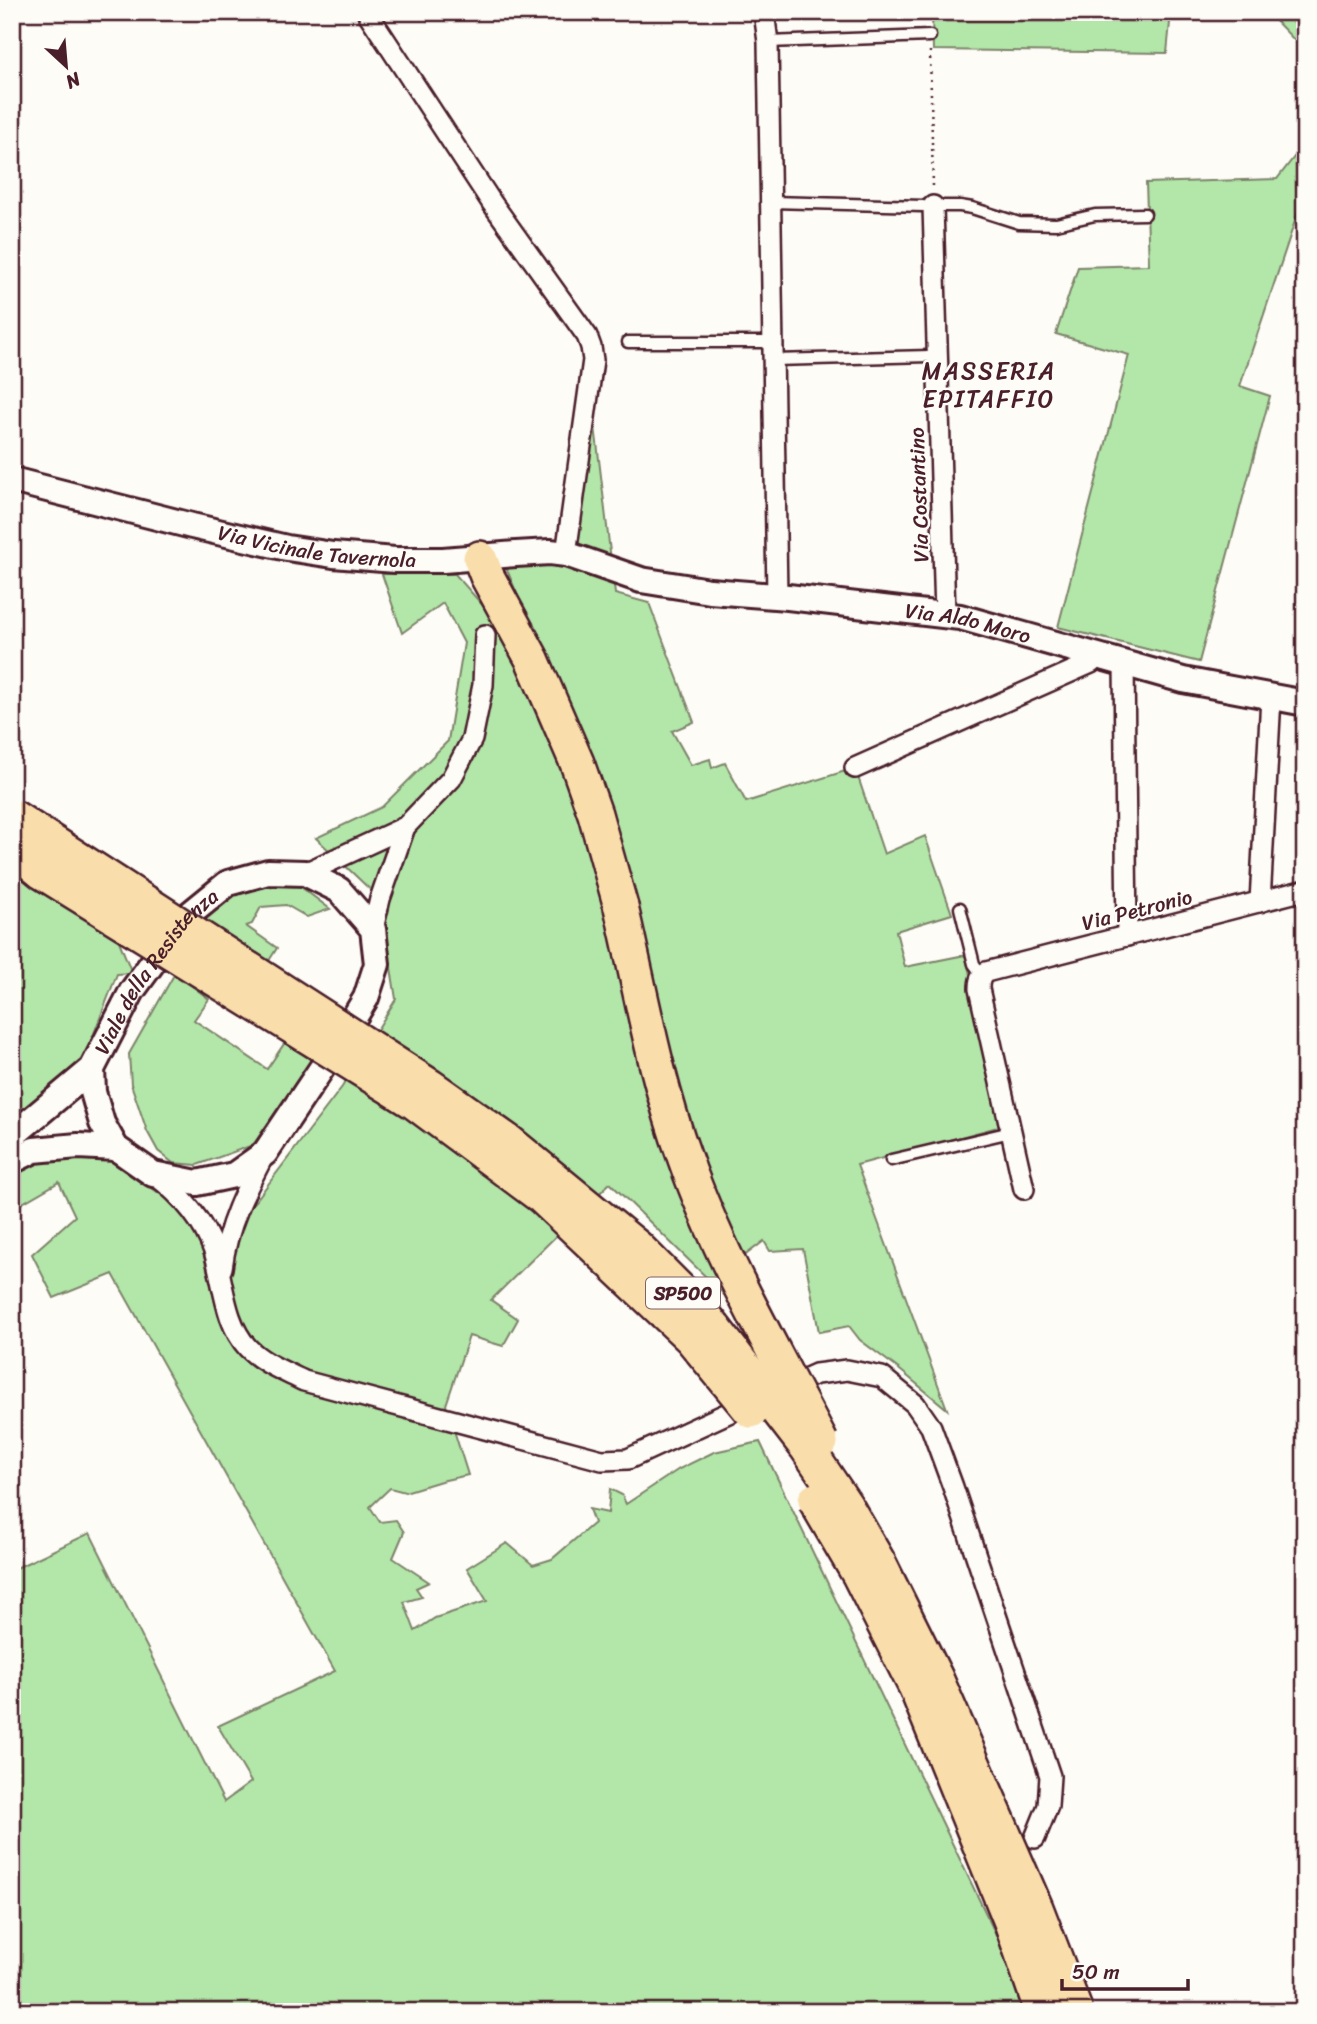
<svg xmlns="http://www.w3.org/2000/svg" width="1317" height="2024" viewBox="0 0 1317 2024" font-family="Sriracha,sans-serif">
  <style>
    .green { fill: #b2e7a9; stroke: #7e836a; stroke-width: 2 }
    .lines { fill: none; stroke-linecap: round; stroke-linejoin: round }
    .service-casing { stroke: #4a1f2b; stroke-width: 15 }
    .minor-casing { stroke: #4a1f2b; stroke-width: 24 }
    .tertiary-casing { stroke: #4a1f2b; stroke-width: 30 }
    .trunk-casing { stroke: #4a1f2b; stroke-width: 38 }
    .path { stroke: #4a1f2b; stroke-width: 2.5; stroke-dasharray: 2 5; stroke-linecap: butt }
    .service { stroke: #fdfcf7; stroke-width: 10 }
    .minor { stroke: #fdfcf7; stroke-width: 19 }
    .tertiary { stroke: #fdfcf7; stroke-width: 24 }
    .trunk { stroke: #f9deab; stroke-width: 33 }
    .trunk-bridge-casing { stroke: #4a1f2b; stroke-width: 38; stroke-linecap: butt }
    .trunk-bridge { stroke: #f9deab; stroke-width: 33 }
    .labels { text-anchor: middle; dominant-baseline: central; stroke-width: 5; stroke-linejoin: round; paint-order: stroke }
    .shield { fill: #fdfcf7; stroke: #806168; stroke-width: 2 }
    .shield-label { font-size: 19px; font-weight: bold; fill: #4a1f2b }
    .street-label { font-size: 21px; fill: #4a1f2b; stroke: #fdfcf7 }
    .quarter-label { font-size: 24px; letter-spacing: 2px; fill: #4a1f2b; stroke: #fdfcf7 }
  </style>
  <rect width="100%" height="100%" fill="#fdfcf7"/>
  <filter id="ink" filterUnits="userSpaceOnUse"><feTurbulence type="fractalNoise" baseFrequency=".0143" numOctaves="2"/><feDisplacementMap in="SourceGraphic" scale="14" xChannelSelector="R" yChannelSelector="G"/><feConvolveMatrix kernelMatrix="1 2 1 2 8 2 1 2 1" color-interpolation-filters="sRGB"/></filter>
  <g filter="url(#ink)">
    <g class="green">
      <polygon points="932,12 1171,12 1167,53 933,50"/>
      <polygon points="1267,12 1305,12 1305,51"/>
      <polygon points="1305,143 1305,191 1240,386 1270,396 1199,662 1058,627 1129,355 1056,334 1078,267 1149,265 1146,183 1277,179"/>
      <polygon points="593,409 615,594 649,603 694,722 672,731 691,765 710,759 712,768 725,763 746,802 855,768 884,854 925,836 952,914 896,931 905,967 965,955 1009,1124 857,1165 947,1409 900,1370 860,1340 849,1326 819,1332 803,1249 770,1251 764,1241 743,1257 749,1319 610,1183 491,1300 518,1319 503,1346 469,1336 446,1405 468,1475 441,1481 405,1492 390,1488 370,1507 380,1522 396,1520 404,1532 393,1558 429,1582 416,1588 422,1597 404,1602 415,1631 435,1618 487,1601 467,1568 507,1543 533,1565 552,1559 594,1523 589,1509 608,1513 610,1489 622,1495 626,1504 679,1469 714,1452 760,1442 1033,2012 12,2012 12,1570 90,1533 224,1802 251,1782 218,1726 335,1671 113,1274 54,1298 32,1254 75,1216 59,1182 12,1209 12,1174 32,1160 72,1155 109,1157 178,1207 199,1237 218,1314 228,1237 342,1087 396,999 380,899 316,838 382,807 448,741 464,643 443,603 402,633 382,574 455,574 515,642 532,630 505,565 557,561"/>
      <polygon points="12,862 117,936 132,973 117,974 83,1062 12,1127"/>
      <polygon points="257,882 297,884 330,909 307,917 286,905 261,907 252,924 246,926 277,948 265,967 192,923 219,898"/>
      <polygon points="175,973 209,999 194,1020 267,1069 286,1041 311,1060 253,1145 197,1165 173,1163 158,1151 147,1131 131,1084 129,1054"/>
    </g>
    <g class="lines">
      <defs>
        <g id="service">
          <polyline points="768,42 930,36"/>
          <polyline points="771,202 923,206"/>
          <polyline points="933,206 960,206 972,208 1019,223 1056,224 1095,215 1145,214"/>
          <polyline points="628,342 774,342"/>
          <polyline points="774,360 930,356"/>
          <polyline points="960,908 974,964 982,975"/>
          <polyline points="891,1160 1011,1132"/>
        </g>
        <g id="minor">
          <polyline points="367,12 492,203 587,336 591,347 593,360 566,554"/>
          <polyline points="764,12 768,42 777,596"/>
          <polyline points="933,206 945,615"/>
          <polyline points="1124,663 1127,936"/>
          <polyline points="855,768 1091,663 1098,656"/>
          <polyline points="305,873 405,827 451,779 472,739 483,685 485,635"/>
          <polyline points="1260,902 1271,697"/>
          <polyline points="373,929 380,899 405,827"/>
          <path d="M 155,1175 C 181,1195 203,1220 214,1251 C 224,1283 224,1322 248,1348 C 264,1364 284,1371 304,1381 L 602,1460 L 628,1459 L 754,1401"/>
          <path d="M 1024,1189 L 979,989 C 979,981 980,977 986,972 L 1305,890"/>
          <path d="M 222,1268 C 227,1226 245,1191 265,1153"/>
          <polyline points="785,1388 816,1374 847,1370 882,1377 915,1404 931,1427 953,1487 1050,1776 1048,1806 1035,1838"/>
        </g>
        <g id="tertiary">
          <path id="s1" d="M 12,480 L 192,526 L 287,548 L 333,555 L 395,560 L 443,560 L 516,554 L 550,552 L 566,554 L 641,580 L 710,591 L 788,597 L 960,617 L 1183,680 L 1305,703"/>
          <path id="s2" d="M 12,1136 L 92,1069 L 132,991 L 185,918 L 228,883 L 268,872 L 305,873 L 339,890 L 373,929 L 377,964 L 366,998 L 340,1041 L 265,1153 L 234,1175 L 197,1183 L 153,1174 L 116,1148 L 102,1123 L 93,1092 L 92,1069"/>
          <polyline points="12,1161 34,1150 78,1146 116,1148"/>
        </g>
        <polyline id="trunk" points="480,558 487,576 532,659 577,763 595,814 621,907"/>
      </defs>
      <use href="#service" class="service-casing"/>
      <use href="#minor" class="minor-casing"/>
      <use href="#tertiary" class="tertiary-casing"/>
      <use href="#trunk" class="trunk-casing"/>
      <g class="path">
        <polyline points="929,12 929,23"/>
        <polyline points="930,51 933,187"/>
      </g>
      <use href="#service" class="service"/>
      <use href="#minor" class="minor"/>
      <use href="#tertiary" class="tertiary"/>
      <use href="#trunk" class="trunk"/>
      <defs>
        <g id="trunk-bridge">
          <polyline points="12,816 430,1086 509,1142 637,1247 702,1312 807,1448 846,1506 879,1563 936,1678 1036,1908 1076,2012"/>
          <polyline points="12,847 42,872 414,1102 542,1197 691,1338 751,1411"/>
          <path d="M 621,907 C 641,992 655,1077 685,1159 C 719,1256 774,1350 821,1442"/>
          <polyline points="815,1500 859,1575 916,1688 1011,1922 1042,2012"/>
        </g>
      </defs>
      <use href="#trunk-bridge" class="trunk-bridge-casing"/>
      <use href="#trunk-bridge" class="trunk-bridge"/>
    </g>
  </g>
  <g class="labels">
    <rect class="shield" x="646" y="1277.5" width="74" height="31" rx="5"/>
    <g class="shield-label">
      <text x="683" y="1293">SP500</text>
    </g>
    <g class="street-label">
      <text transform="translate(919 495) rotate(-92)">Via Costantino</text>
      <text stroke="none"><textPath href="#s1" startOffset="313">Via Vicinale Tavernola</textPath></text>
      <text stroke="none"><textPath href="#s1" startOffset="973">Via Aldo Moro</textPath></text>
      <text transform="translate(1137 910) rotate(-14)">Via Petronio</text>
      <text stroke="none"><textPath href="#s2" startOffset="222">Viale della Resistenza</textPath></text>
    </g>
    <g class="quarter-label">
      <text x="989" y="371">MASSERIA<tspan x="989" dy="28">EPITAFFIO</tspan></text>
    </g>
  </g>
  <rect width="1317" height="2024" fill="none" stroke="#fdfcf7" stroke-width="42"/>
  <rect x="21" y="21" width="1275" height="1982" fill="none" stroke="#4a1f2b" stroke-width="2.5" filter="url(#ink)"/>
  <g transform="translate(66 66) rotate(154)" stroke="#fdfcf7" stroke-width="5" paint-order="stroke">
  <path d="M0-5L12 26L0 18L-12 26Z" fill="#4a1f2b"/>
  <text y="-10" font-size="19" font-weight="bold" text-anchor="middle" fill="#4a1f2b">N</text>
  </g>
  <path d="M1062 1979v10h126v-10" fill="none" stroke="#4a1f2b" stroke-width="3.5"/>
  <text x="1072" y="1979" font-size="21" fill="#4a1f2b" stroke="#fdfcf7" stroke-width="5" paint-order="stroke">50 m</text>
</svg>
